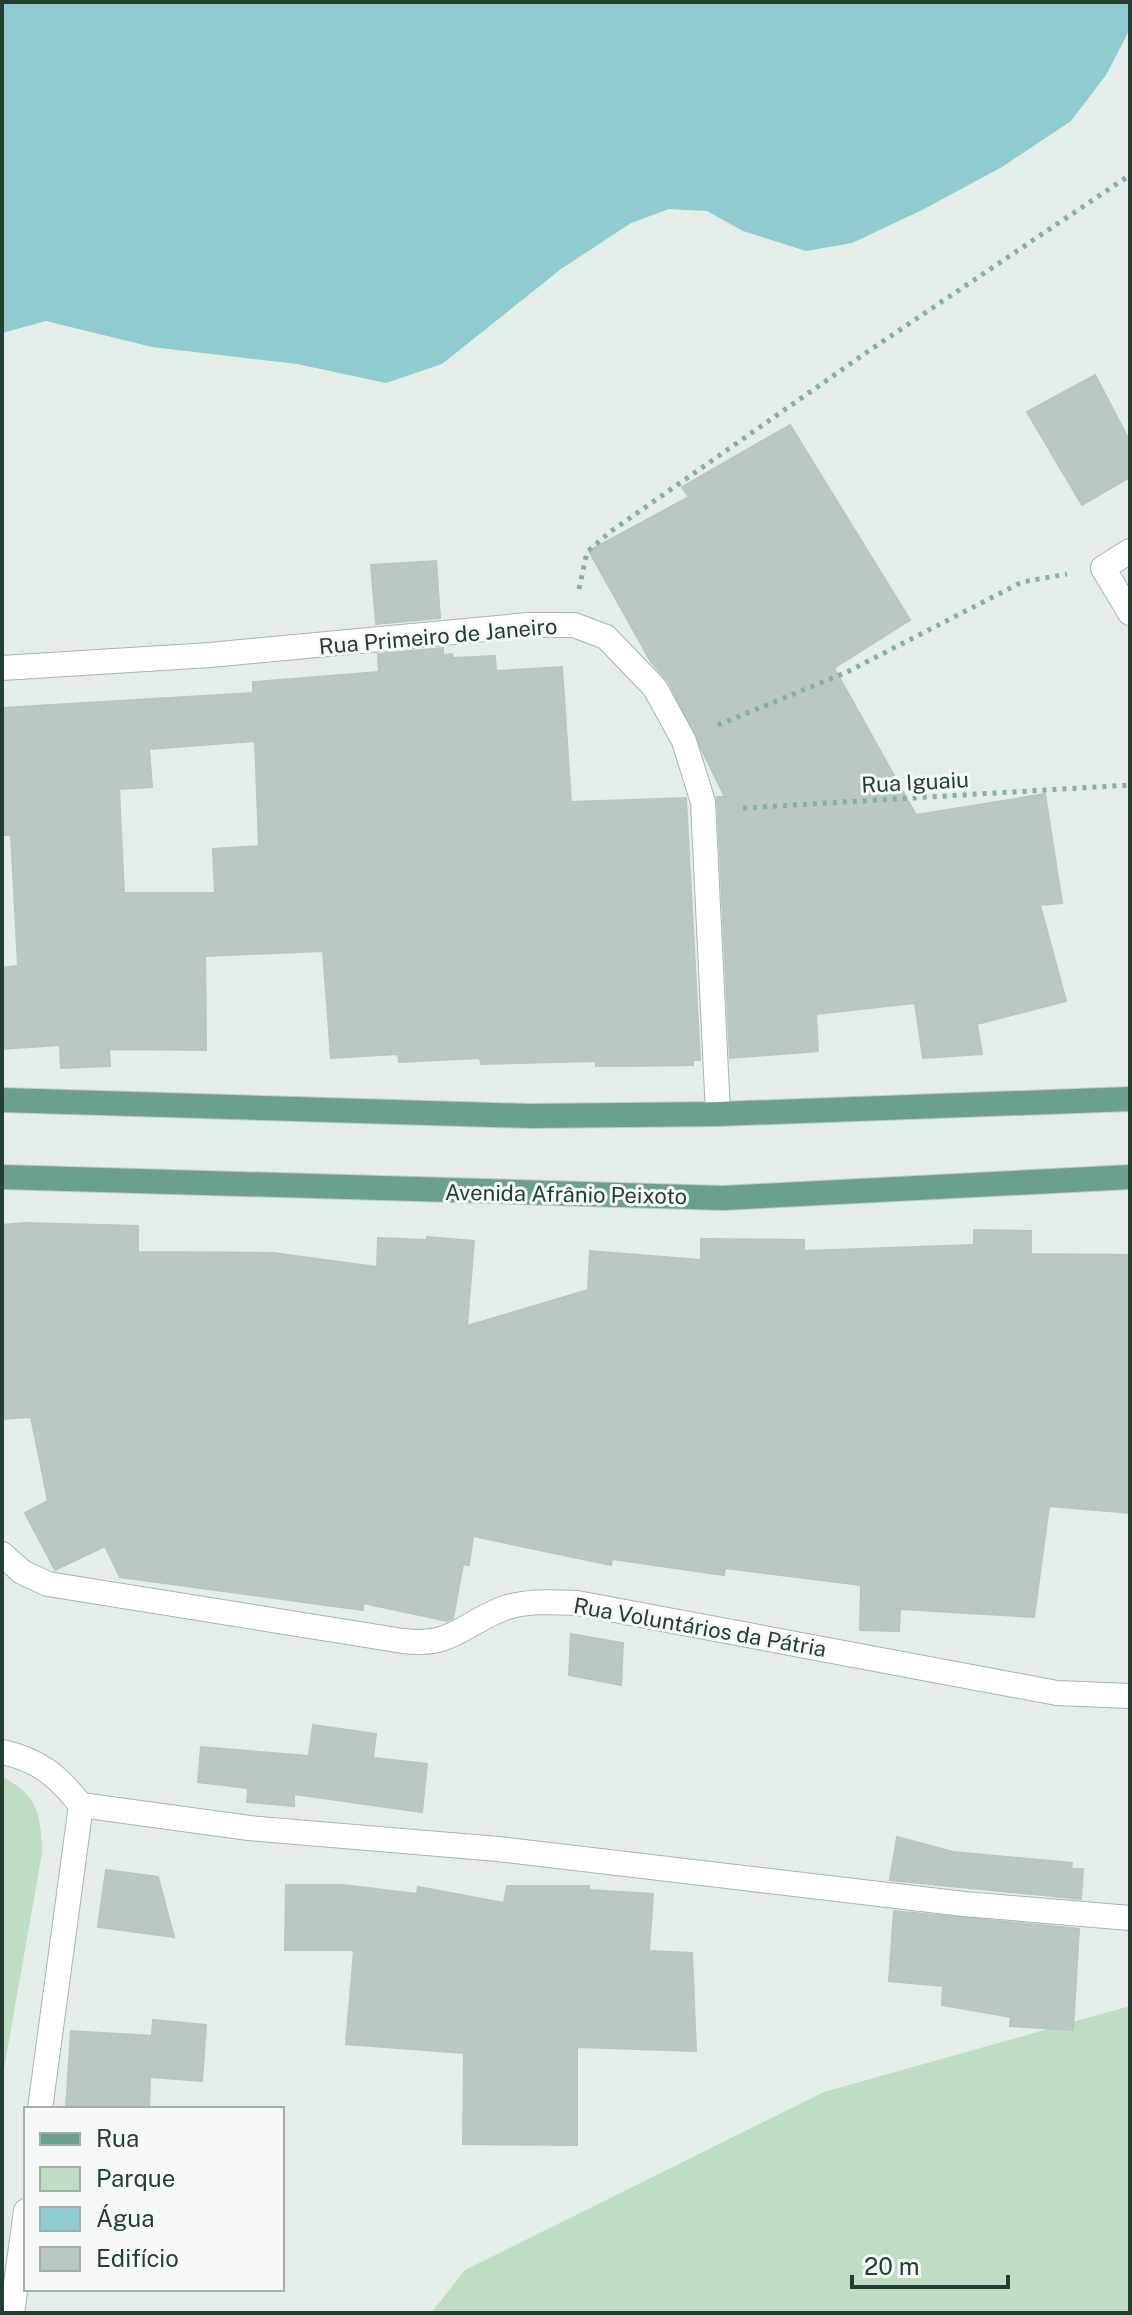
<svg xmlns="http://www.w3.org/2000/svg" width="1132" height="2315" viewBox="0 0 1132 2315" font-family="'Public Sans',sans-serif">
  <style>
    .green { fill: #beddc4 }
    .water { fill: #8fcbcf }
    .building { fill: #bac8c1; stroke: #b7c6be; stroke-width: 2; fill-rule: evenodd }
    .lines { fill: none; stroke-linecap: round; stroke-linejoin: round }
    .minor-casing { stroke: #a7b5af; stroke-width: 26 }
    .primary-casing { stroke: #c2c9c6; stroke-width: 26 }
    .path { stroke: #86af9e; stroke-width: 5; stroke-dasharray: 4 6; stroke-linecap: butt }
    .minor { stroke: #fff; stroke-width: 24 }
    .primary { stroke: #6ba08e; stroke-width: 24 }
    .labels { text-anchor: middle; dominant-baseline: central; stroke-width: 6; stroke-linejoin: round; paint-order: stroke }
    .street-label { font-size: 22px; fill: #243e35; stroke: #f5f9f7 }
  </style>
  <rect width="100%" height="100%" fill="#e4ede8"/>
  <g class="green">
    <path d="M 2,1777 C 38,1794 41,1816 42,1853 L 2,2080 Z"/>
    <polygon points="1130,2006 1130,2313 431,2313 465,2270 824,2092"/>
  </g>
  <polygon class="water" points="2,2 1130,2 1130,29 1106,75 1071,121 1002,167 924,209 852,243 806,251 743,231 707,211 669,209 631,223 561,269 442,364 386,383 297,364 152,347 46,321 2,333"/>
  <g class="building">
    <polygon points="1095,375 1130,442 1130,477 1082,505 1027,412"/>
    <polygon points="790,425 910,620 834,668 916,815 1045,794 1062,903 1040,905 1066,1001 977,1024 982,1054 923,1058 915,1003 816,1014 818,1051 730,1058 717,797 725,797 668,681 651,662 589,551 689,497 682,487"/>
    <polygon points="436,561 440,618 376,624 371,565"/>
    <path d="M 443,648 L 443,655 L 452,654 L 453,658 L 495,656 L 496,671 L 562,667 L 571,802 L 686,798 L 700,1060 L 693,1060 L 693,1065 L 632,1066 L 596,1066 L 596,1061 L 481,1064 L 480,1058 L 399,1062 L 398,1054 L 331,1058 L 323,951 L 205,956 L 206,1050 L 109,1049 L 110,1066 L 61,1068 L 60,1045 L 2,1049 L 2,968 L 18,966 L 11,835 L 2,835 L 2,708 L 253,693 L 253,682 L 379,672 L 378,654 ZM 255,741 L 259,846 L 213,849 L 215,893 L 124,893 L 119,789 L 152,787 L 149,749 Z"/>
    <polygon points="24,1223 138,1226 138,1252 273,1253 377,1267 378,1238 427,1240 427,1237 474,1241 467,1326 588,1290 590,1251 701,1260 701,1239 804,1240 804,1251 974,1245 974,1230 1031,1231 1031,1254 1130,1255 1130,1513 1049,1506 1034,1617 900,1609 899,1631 860,1630 861,1585 725,1568 724,1575 612,1559 611,1565 473,1536 469,1565 463,1564 453,1618 447,1621 363,1603 363,1610 120,1577 105,1546 55,1570 25,1513 48,1501 31,1417 2,1419 2,1225"/>
    <polygon points="571,1634 623,1643 621,1685 569,1675"/>
    <polygon points="313,1725 376,1734 373,1758 427,1764 422,1812 294,1794 294,1806 247,1802 248,1788 198,1782 201,1747 309,1756"/>
    <polygon points="897,1837 953,1852 1072,1863 1071,1869 1083,1869 1081,1899 890,1880"/>
    <polygon points="106,1870 158,1877 174,1937 98,1927"/>
    <polygon points="286,1885 343,1885 417,1894 418,1887 504,1903 507,1886 589,1886 589,1890 653,1894 649,1951 692,1953 696,2051 577,2047 577,2145 463,2144 464,2053 346,2044 354,1950 285,1950"/>
    <polygon points="894,1911 1079,1929 1073,2030 1010,2026 1011,2017 942,2005 943,1986 889,1981"/>
    <polygon points="153,2020 206,2025 202,2081 150,2077 149,2109 66,2109 71,2031 152,2036"/>
  </g>
  <g class="lines">
    <defs>
      <g id="minor">
        <polyline points="1130,551 1103,568 1130,613"/>
        <polyline points="2,668 210,655 528,625 574,625 606,637 655,688 684,741 703,802 718,1114"/>
        <path d="M 2,1554 L 22,1572 L 48,1584 L 403,1641 C 451,1647 462,1625 502,1609 C 526,1600 553,1602 577,1603 L 1057,1693 L 1130,1696"/>
        <path d="M 2,1752 C 39,1760 58,1776 81,1805 L 249,1828 L 498,1849 L 964,1904 L 1130,1918"/>
        <polyline points="40,2109 81,1805"/>
        <polyline points="12,2313 26,2211"/>
      </g>
      <g id="primary">
        <polyline points="2,1100 530,1116 718,1114 1130,1099"/>
        <polyline points="2,1177 723,1198 1130,1177"/>
      </g>
    </defs>
    <use href="#minor" class="minor-casing"/>
    <use href="#primary" class="primary-casing"/>
    <g class="path">
      <polyline points="579,589 587,552 610,532 870,350 1130,175"/>
      <polyline points="718,725 847,672 1022,582 1067,574"/>
      <polyline points="743,808 1130,785"/>
    </g>
    <use href="#minor" class="minor"/>
    <use href="#primary" class="primary"/>
  </g>
  <g class="labels">
    <g class="street-label">
      <text transform="translate(438 636) rotate(-5)">Rua Primeiro de Janeiro</text>
      <text transform="translate(915 782) rotate(-3)">Rua Iguaiu</text>
      <text transform="translate(566 1194) rotate(1)">Avenida Afrânio Peixoto</text>
      <text transform="translate(700 1627) rotate(10)">Rua Voluntários da Pátria</text>
    </g>
  </g>
  <rect width="1132" height="2315" fill="none" stroke="#243e35" stroke-width="8"/>
  <rect x="24" y="2107" width="260" height="184" fill="#f5f9f7" stroke="#a1aea9" stroke-width="2"/>
  <rect x="40" y="2133" width="40" height="12" fill="#6ba08e" stroke="#a1aea9" stroke-width="2"/>
  <text x="96" y="2147" font-size="24" fill="#243e35">Rua</text>
  <rect x="40" y="2167" width="40" height="24" fill="#beddc4" stroke="#a1aea9" stroke-width="2"/>
  <text x="96" y="2187" font-size="24" fill="#243e35">Parque</text>
  <rect x="40" y="2207" width="40" height="24" fill="#8fcbcf" stroke="#a1aea9" stroke-width="2"/>
  <text x="96" y="2227" font-size="24" fill="#243e35">Água</text>
  <rect x="40" y="2247" width="40" height="24" fill="#bac8c1" stroke="#a1aea9" stroke-width="2"/>
  <text x="96" y="2267" font-size="24" fill="#243e35">Edifício</text>
  <path d="M852 2275v12h156v-12" fill="none" stroke="#243e35" stroke-width="4"/>
  <text x="864" y="2275" font-size="24" fill="#243e35" stroke="#f5f9f7" stroke-width="6" paint-order="stroke">20 m</text>
</svg>
